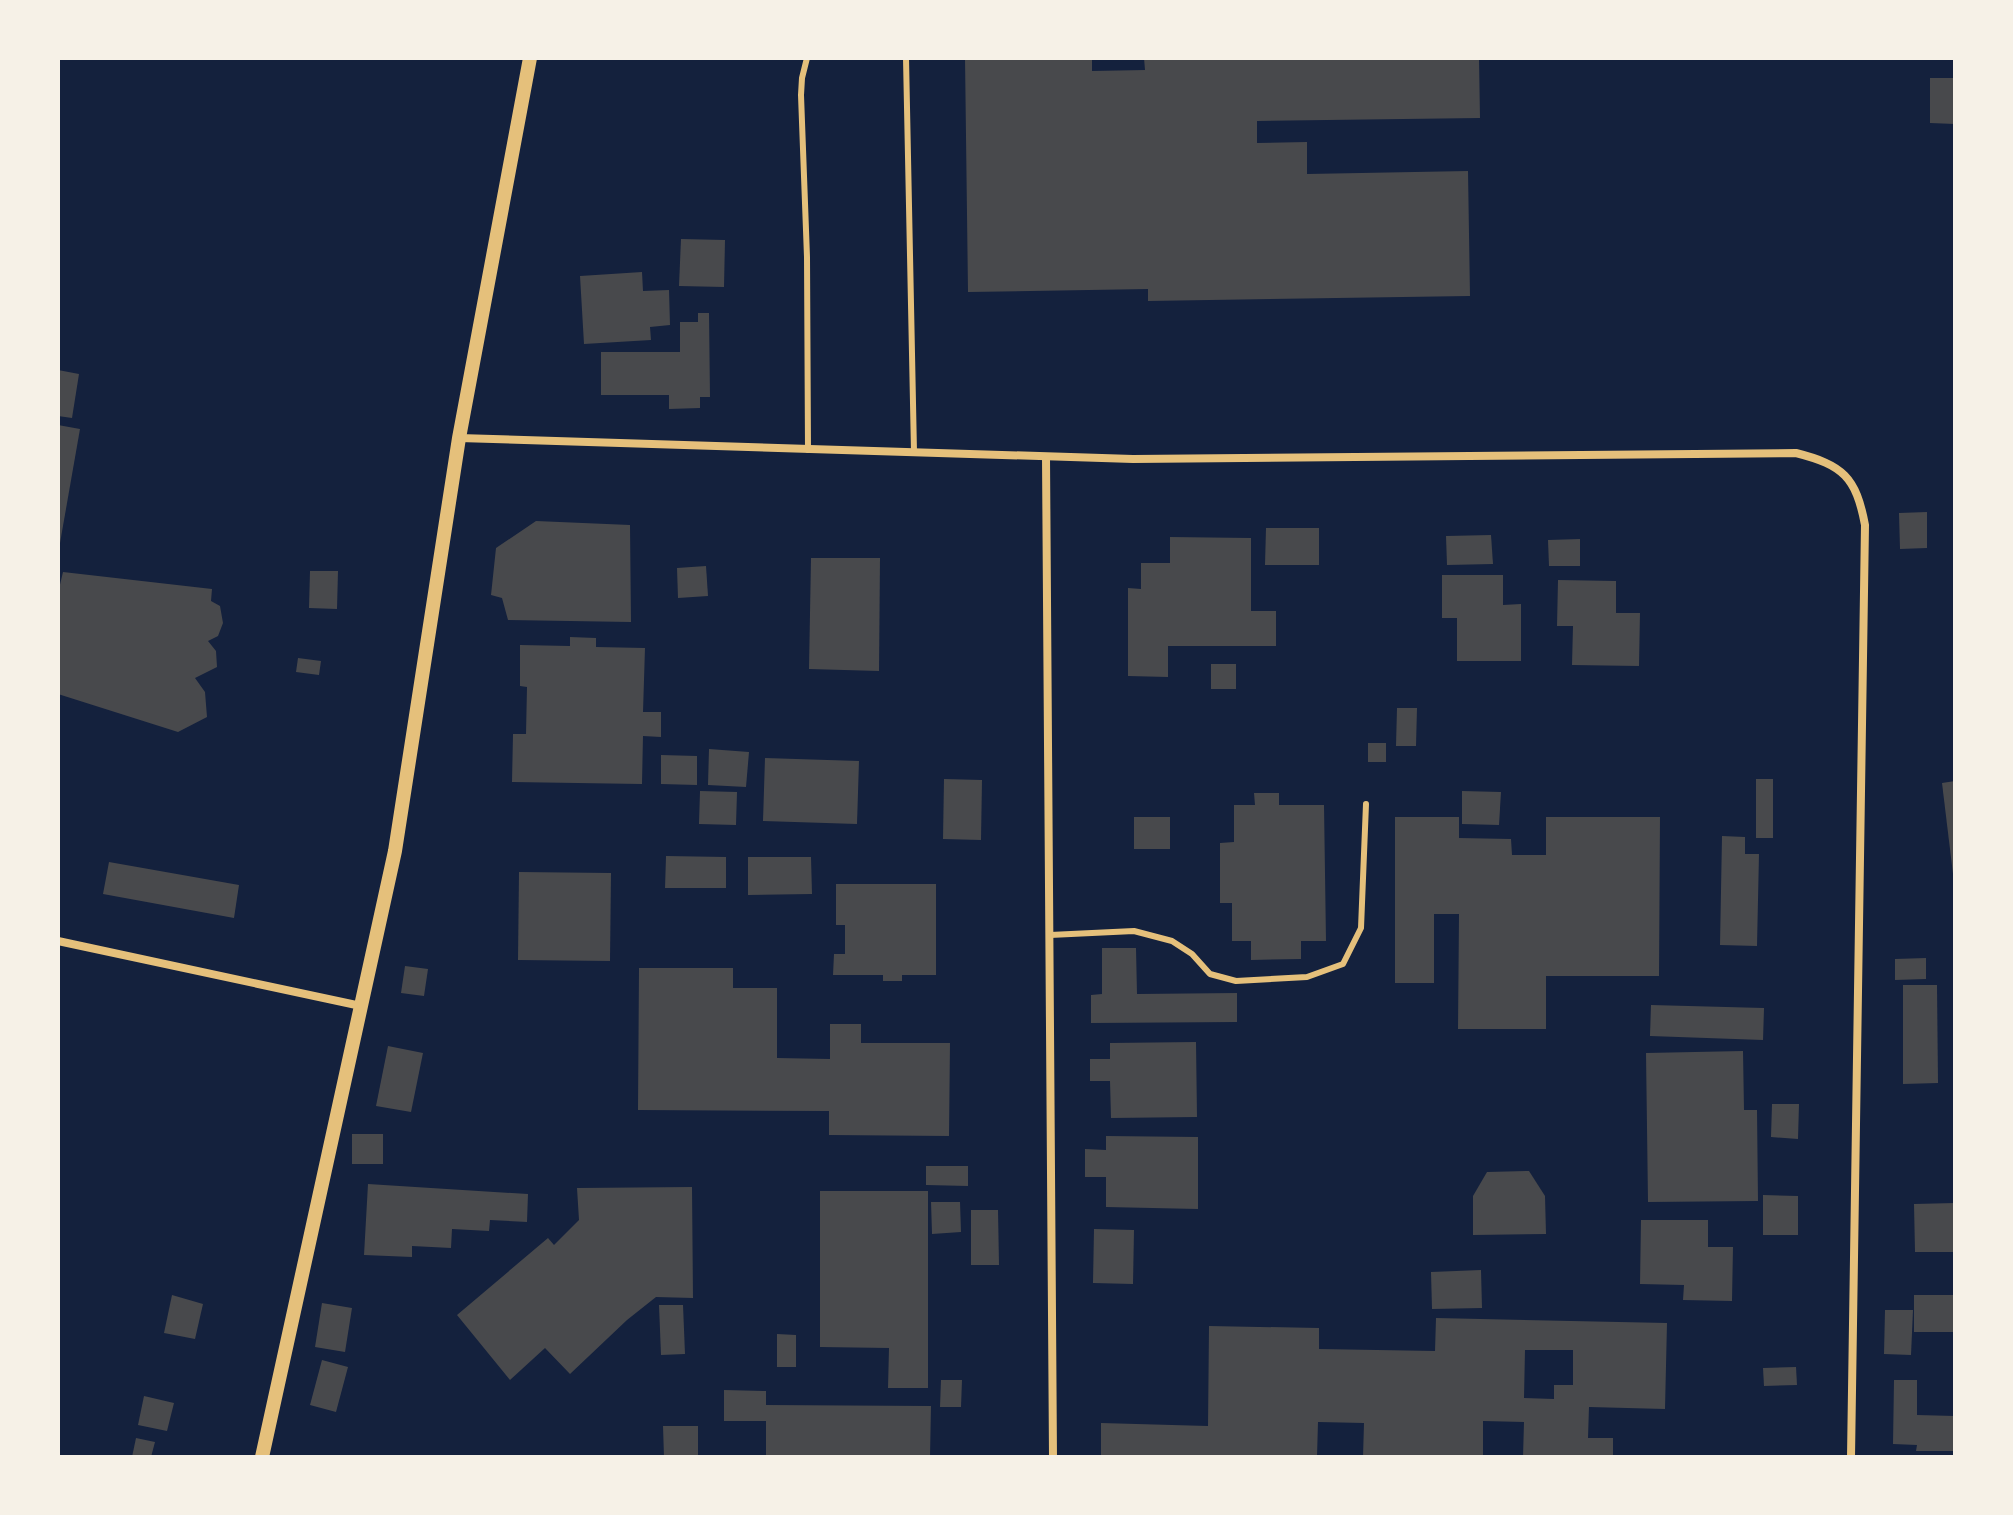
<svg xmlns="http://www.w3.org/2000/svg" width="2013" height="1515" viewBox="0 0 2013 1515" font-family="'Public Sans',sans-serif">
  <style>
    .building { fill: #48494c; fill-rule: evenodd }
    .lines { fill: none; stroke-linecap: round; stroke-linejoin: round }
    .service { stroke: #e5c07b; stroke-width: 6 }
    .minor { stroke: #e5c07b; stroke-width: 8 }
    .tertiary { stroke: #e5c07b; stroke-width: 14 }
  </style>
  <rect width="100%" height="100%" fill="#14213d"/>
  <g class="building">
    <polygon points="965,58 1092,58 1092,71 1145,70 1144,58 1479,58 1480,118 1257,121 1257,143 1307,142 1307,174 1468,171 1470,296 1148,301 1148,289 968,292"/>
    <polygon points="1930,78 1955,78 1955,124 1930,123"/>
    <polygon points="681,239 725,240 724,287 679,286"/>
    <polygon points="642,272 643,291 669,290 670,325 650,327 651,340 584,344 580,276"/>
    <polygon points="698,313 709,313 710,397 700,397 700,408 669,409 669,395 601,395 601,352 680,352 680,322 698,322"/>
    <polygon points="58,370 79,374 72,418 58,416"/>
    <polygon points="58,425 80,429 60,543 58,542"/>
    <polygon points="1927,512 1927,548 1900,549 1899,513"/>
    <polygon points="536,521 630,525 631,622 508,620 502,598 491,595 496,548"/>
    <polygon points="1266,528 1319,528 1319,565 1265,565"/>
    <polygon points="1491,535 1493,564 1447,565 1446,536"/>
    <polygon points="1170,537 1251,538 1251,611 1276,611 1276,646 1168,646 1168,677 1128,676 1128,588 1141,589 1141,563 1170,563"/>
    <polygon points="1580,539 1580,566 1549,566 1548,540"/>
    <polygon points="811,558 880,558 879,671 809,669"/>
    <polygon points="706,566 708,596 678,598 677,568"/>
    <polygon points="310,571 338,571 337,609 309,608"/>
    <polygon points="63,572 212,589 211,601 220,606 223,623 218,636 208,641 216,651 217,667 195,678 205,692 207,717 178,732 58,694 58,593"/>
    <polygon points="1442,575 1503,575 1503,605 1521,604 1521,661 1457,661 1457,618 1442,618"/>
    <polygon points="1558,580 1616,581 1616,613 1640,613 1639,666 1572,665 1573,626 1557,626"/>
    <polygon points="570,637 596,638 596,647 645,648 643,712 661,712 661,737 643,736 642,784 512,782 513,734 526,734 527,687 520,686 520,645 570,646"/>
    <polygon points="298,658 321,661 319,675 296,672"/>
    <rect x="1211" y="664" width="25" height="25"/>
    <polygon points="1397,708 1417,708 1416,746 1396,746"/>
    <rect x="1368" y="743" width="18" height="19"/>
    <polygon points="709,749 749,752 746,787 708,785"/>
    <polygon points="661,755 697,756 697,785 661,784"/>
    <polygon points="765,758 859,761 857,824 763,821"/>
    <polygon points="944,779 982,780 981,840 943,839"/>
    <rect x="1756" y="779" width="17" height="59"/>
    <polygon points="1955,781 1955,874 1953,874 1942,783"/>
    <polygon points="700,791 737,792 736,825 699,824"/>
    <polygon points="1462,791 1501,792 1499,825 1462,824"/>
    <polygon points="1254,793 1279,793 1279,805 1324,805 1326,941 1301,941 1301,959 1251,960 1251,941 1232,941 1232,903 1220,903 1220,843 1234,842 1234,805 1255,805"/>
    <rect x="1134" y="817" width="36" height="32"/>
    <polygon points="1395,817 1459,817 1459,838 1511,839 1512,855 1546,855 1546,817 1660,817 1659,976 1546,976 1546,1029 1458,1029 1459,914 1434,914 1434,983 1395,983"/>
    <polygon points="1722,836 1745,837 1745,854 1759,854 1757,946 1720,945"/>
    <polygon points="666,856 726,857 726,888 665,888"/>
    <polygon points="748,857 811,857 812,894 748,895"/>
    <polygon points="109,862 239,885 234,918 103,894"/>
    <polygon points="519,872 611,873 610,961 518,960"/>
    <polygon points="836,884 936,884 936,975 902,975 902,981 883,981 883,975 833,975 834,954 845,954 845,925 836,925"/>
    <polygon points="1102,948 1136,948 1137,994 1237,993 1237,1022 1091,1023 1091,995 1102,994"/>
    <polygon points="1926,958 1926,979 1895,980 1895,959"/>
    <polygon points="405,966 428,969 424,996 401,993"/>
    <polygon points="639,968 733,968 733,988 777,988 777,1058 830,1059 830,1024 861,1024 861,1043 950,1043 949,1136 829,1135 829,1111 638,1110"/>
    <polygon points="1903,985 1937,985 1938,1083 1903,1084"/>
    <polygon points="1651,1005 1764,1008 1763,1040 1650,1036"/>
    <polygon points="1196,1042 1197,1117 1111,1118 1110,1081 1090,1081 1090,1059 1110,1059 1110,1043"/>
    <polygon points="388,1046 423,1053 411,1112 376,1106"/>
    <polygon points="1743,1051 1744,1110 1757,1110 1758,1201 1648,1202 1646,1053"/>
    <polygon points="1772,1104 1799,1104 1798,1139 1771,1137"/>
    <rect x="352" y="1134" width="31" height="30"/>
    <polygon points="1106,1136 1198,1137 1198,1209 1106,1207 1106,1177 1085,1177 1085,1149 1106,1150"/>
    <polygon points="926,1166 968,1166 968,1186 926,1185"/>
    <polygon points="1529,1171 1545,1196 1546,1234 1473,1235 1473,1196 1487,1172"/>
    <polygon points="368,1184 528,1194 527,1222 490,1220 489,1231 452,1229 451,1248 412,1246 412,1257 364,1255"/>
    <polygon points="692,1187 693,1298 656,1297 627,1320 570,1374 545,1348 510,1380 457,1315 548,1238 554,1245 579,1220 577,1188"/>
    <polygon points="820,1191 928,1191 928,1388 888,1388 889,1348 820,1347"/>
    <polygon points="1763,1195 1798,1196 1798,1235 1763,1235"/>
    <polygon points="931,1202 960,1202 961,1232 932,1234"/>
    <polygon points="1955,1203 1955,1252 1915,1252 1914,1204"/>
    <polygon points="971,1210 998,1210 999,1265 971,1265"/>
    <polygon points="1641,1220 1708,1220 1708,1247 1733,1247 1732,1301 1683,1300 1684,1285 1640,1284"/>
    <polygon points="1094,1229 1134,1230 1133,1284 1093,1283"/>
    <polygon points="1481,1270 1482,1308 1432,1309 1431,1272"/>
    <polygon points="172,1295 203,1304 195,1339 164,1333"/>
    <rect x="1914" y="1295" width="41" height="37"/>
    <polygon points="322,1303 352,1308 345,1352 315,1347"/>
    <polygon points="659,1305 683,1305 685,1354 661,1355"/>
    <polygon points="1885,1310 1913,1310 1911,1355 1884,1354"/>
    <path d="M 1436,1318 L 1667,1323 L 1665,1409 L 1589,1407 L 1588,1438 L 1613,1438 L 1613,1457 L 1523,1457 L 1524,1422 L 1483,1421 L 1483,1457 L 1363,1457 L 1364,1423 L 1318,1422 L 1317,1457 L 1101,1455 L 1101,1423 L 1208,1426 L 1209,1326 L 1319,1328 L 1319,1349 L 1435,1351 ZM 1525,1350 L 1573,1350 L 1573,1385 L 1554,1385 L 1554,1399 L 1524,1398 Z"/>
    <polygon points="777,1334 796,1335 796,1367 777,1367"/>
    <polygon points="322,1360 348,1367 336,1412 310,1405"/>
    <polygon points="1796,1367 1797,1385 1764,1386 1763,1368"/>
    <polygon points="941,1380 962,1380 961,1407 940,1407"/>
    <polygon points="1894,1380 1917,1380 1917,1415 1955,1416 1955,1451 1916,1451 1917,1445 1893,1444"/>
    <polygon points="724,1390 766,1391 766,1405 931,1406 930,1457 766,1457 766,1421 724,1421"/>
    <polygon points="144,1396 174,1403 167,1431 138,1425"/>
    <polygon points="663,1426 698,1426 698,1457 664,1457"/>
    <polygon points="136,1438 155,1442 151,1457 132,1457"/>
  </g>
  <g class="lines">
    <g class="service">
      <polyline points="807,58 802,78 801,95 807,257 808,450"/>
      <polyline points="906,58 914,452"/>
      <polyline points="1050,935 1134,931 1172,941 1192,954 1210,974 1236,981 1307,977 1343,964 1361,928 1366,804"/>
    </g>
    <g class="minor">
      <path d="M 459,438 L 1133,459 L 1796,453 C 1843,465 1856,477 1865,525 L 1851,1457"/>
      <polyline points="1046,457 1053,1457"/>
      <polyline points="58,941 361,1006"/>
    </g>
    <polyline class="tertiary" points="262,1457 395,851 459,438 530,58"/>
  </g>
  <rect width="2013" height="1515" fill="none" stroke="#f6f1e7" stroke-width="120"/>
</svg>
